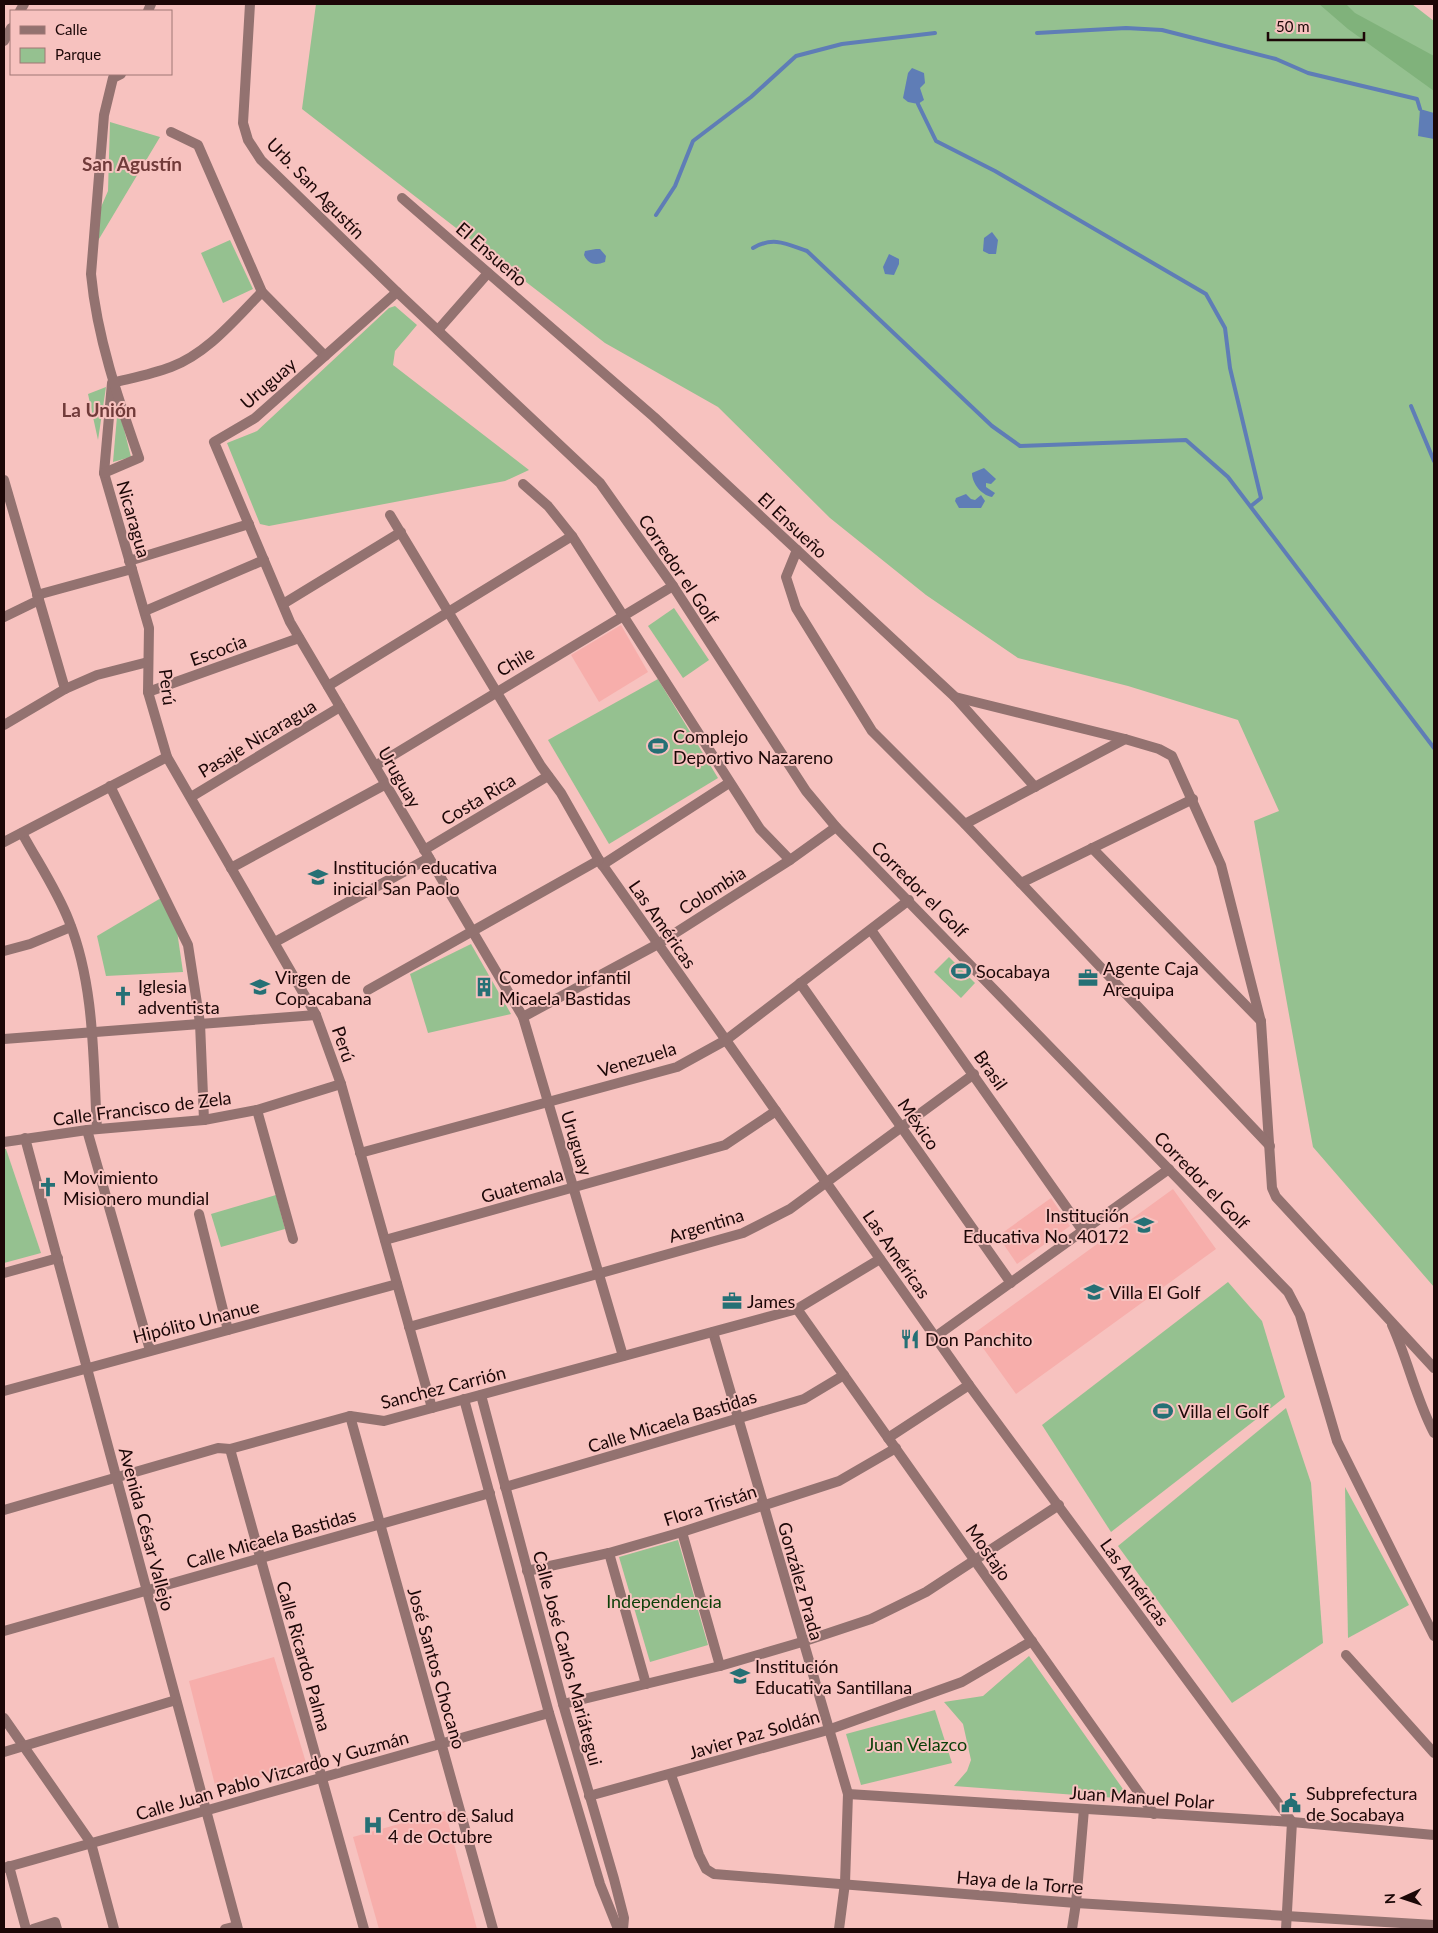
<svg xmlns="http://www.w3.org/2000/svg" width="1438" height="1933" viewBox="0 0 1438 1933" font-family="Lato,sans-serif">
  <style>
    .built { fill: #f7aeab }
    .green { fill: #95c190 }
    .forest { fill: #80b27b }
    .water { fill: #5f7db6 }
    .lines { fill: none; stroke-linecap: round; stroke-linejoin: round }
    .stream { stroke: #5f7db6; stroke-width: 4 }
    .minor { stroke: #937270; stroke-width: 10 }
    .tertiary { stroke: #937270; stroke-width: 10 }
    .labels { text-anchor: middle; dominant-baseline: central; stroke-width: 4; stroke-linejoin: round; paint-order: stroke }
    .street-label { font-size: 18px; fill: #1c0707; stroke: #f7c2bf }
    .poi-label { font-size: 18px; fill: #1c0707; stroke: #f7c2bf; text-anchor: start }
    .park-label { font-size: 18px; fill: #0a3f07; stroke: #f7c2bf }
    .neighbourhood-label { font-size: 19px; font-weight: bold; fill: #713b3a; stroke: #f7c2bf }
  </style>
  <rect width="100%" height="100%" fill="#f7c2bf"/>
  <g class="built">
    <polygon points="621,625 648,672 599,702 571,655"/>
    <polygon points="1173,1189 1216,1249 1016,1394 973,1334"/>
    <polygon points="1051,1198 1070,1226 1017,1264 998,1236"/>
    <polygon points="274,1657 307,1766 216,1789 189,1681"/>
    <polygon points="445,1811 477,1929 379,1929 353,1837"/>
  </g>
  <g class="green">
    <polygon points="316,4 1412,4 1434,21 1434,1287 1313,1147 1254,821 1279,811 1238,720 1128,686 1018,658 926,595 830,518 718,407 605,343 302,109"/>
    <polygon points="110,122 160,137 93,249 98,214 108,191"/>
    <polygon points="230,240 253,289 223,303 201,253"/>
    <polygon points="395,306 417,325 395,351 393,365 529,470 505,481 269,526 260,524 227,443 257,431 389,308"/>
    <polygon points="106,387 98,440 88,394"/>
    <polygon points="118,405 131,457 113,462"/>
    <polygon points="674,608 709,660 683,678 648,626"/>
    <polygon points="658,679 718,778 609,844 548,740"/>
    <polygon points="161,898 177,931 183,972 106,976 97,936"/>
    <polygon points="471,944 511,1014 428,1033 410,974"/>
    <polygon points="949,957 975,983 961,998 934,972"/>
    <polygon points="4,1149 6,1149 41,1253 4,1263"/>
    <polygon points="276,1195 285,1229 221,1247 211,1214"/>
    <polygon points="1228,1282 1262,1321 1285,1397 1111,1532 1042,1425"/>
    <polygon points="1286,1408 1311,1483 1323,1643 1232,1703 1118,1546"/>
    <polygon points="1345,1487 1409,1605 1348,1638"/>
    <polygon points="678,1540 708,1645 650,1662 619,1557"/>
    <polygon points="1029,1656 1130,1799 954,1786 967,1771 971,1760 963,1724 944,1702 983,1696"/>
    <polygon points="935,1710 952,1763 861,1785 846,1734"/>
  </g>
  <polygon class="forest" points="1319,4 1346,4 1355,13 1434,56 1434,91 1348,29"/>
  <g class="water">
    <polygon points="912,68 924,73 925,83 920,88 924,100 918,104 908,102 903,98 908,73"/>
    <polygon points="1420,109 1434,113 1434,139 1418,136"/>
    <polygon points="992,232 998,240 996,254 989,254 983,251 984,238"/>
    <path d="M 596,249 L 600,249 L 606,256 L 605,262 C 595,266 588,264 584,255 L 585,251 Z"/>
    <polygon points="889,254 899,259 899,264 894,275 885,274 883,267"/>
    <path d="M 984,468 L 996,479 L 991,484 L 986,483 L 986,487 L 995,493 L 992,497 C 981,495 972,483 972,473 Z"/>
    <polygon points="966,494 971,499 975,500 981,495 985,501 981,508 959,508 955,501 956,498"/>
  </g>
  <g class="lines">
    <g class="stream">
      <polyline points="1037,33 1126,28 1162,30 1276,59 1308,73 1417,99 1420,109"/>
      <polyline points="918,104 936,141 995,171 1206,294 1225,328 1230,368 1261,498 1251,506"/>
      <polyline points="656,215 675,186 693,141 751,97 796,56 842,44 935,33"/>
      <path d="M 753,248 C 773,236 787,244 807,251 L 992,426 L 1020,446 L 1186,440 L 1228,477 L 1434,748"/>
      <polyline points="1411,406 1434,461"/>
    </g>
    <g class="minor">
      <polyline points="250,4 243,123 248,140 261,160 397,292 600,483 673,586 375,766"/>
      <polyline points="20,11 24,4"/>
      <polyline points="148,11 151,4"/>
      <polyline points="4,41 11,28"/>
      <polyline points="171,132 198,145 262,292 325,356"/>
      <polyline points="402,198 654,417 955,697 1125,739 1159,749 1172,756 1221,865 1261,1022 1272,1188 1276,1197 1434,1368"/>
      <path d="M 262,292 C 235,319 208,353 171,367 C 153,374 132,378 112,383 L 104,473 L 149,628 L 148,692 L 167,757 L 316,1015 L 341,1084 L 432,1408"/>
      <polyline points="397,292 255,418 214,442 290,622 523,1017 623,1356"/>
      <polyline points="438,330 488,273"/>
      <path d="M 104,473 L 139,458 C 118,398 97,338 91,274 L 104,115 L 113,78 L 121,74"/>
      <polyline points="4,480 65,689"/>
      <polyline points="523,484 548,506 572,536 760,829 790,860"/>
      <polyline points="390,515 541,766 561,793 599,860 969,1385 1292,1822"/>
      <polyline points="797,550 786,577 796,608 872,731 965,824 1270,1146"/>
      <polyline points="129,561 249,524"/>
      <polyline points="37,595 132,569"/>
      <polyline points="283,604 401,532"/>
      <polyline points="145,611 264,560"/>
      <polyline points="4,617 39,600"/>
      <polyline points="328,686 572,536"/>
      <polyline points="148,692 299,638"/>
      <polyline points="955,697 1035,787"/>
      <polyline points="4,725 65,689 97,675 148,662"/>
      <polyline points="110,786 188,945 200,1023 204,1120"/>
      <polyline points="191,797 340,707"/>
      <polyline points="965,824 1125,739"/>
      <path d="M 22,833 C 37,861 57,890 69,921 C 95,986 93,1060 97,1129"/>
      <polyline points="4,842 167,757"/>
      <polyline points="1092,848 1261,1021"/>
      <polyline points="424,850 548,776"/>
      <polyline points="602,865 729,783"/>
      <polyline points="231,868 386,784"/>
      <polyline points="1021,883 1193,799"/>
      <polyline points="871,930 1083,1231"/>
      <polyline points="275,942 429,858"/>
      <polyline points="4,951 30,944 71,927"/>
      <polyline points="800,983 1011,1283"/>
      <polyline points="368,990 599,860"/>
      <polyline points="523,1017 658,944 790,860 836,827"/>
      <polyline points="4,1039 316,1015"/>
      <polyline points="257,1110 293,1239"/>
      <polyline points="87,1130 150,1350"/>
      <polyline points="25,1138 238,1929"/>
      <polyline points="4,1142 87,1130 204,1120 257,1110 341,1084"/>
      <polyline points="360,1153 677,1067 726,1040 909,900"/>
      <polyline points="199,1214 228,1330"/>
      <polyline points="385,1240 725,1145 776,1111"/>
      <polyline points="4,1273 58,1258"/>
      <polyline points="797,1309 1154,1814"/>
      <path d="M 1392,1325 C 1408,1360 1416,1399 1434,1433"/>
      <polyline points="409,1327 743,1233 790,1209 974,1074"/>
      <polyline points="713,1332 848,1794 845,1883 839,1929"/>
      <polyline points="935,1337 1169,1169"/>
      <polyline points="4,1391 397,1284"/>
      <polyline points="481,1395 563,1704 614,1879 624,1918 623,1929"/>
      <polyline points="464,1399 549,1713 600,1884 618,1929"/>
      <polyline points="350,1416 493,1929"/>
      <polyline points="888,1438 969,1385"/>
      <polyline points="230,1449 364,1929"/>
      <polyline points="505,1487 804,1399 844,1375"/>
      <polyline points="4,1510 218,1448 230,1449 350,1416 384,1421 797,1309 880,1259"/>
      <polyline points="682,1532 720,1666"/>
      <polyline points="609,1553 646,1684"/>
      <polyline points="527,1571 609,1553 682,1532 839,1481 896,1448"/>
      <polyline points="4,1631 490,1493"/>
      <polyline points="1346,1655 1434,1753"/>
      <polyline points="563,1704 720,1666 802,1642 871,1619 926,1592 1059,1505"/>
      <polyline points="4,1718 91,1843 114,1929"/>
      <polyline points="4,1752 176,1700"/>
      <polyline points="671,1775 699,1855 706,1869 714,1874 1076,1903 1434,1925"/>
      <polyline points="848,1794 1292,1822 1434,1835"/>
      <polyline points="589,1796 828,1730 962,1682 1032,1641"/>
      <polyline points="9,1866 26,1929"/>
      <polyline points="4,1868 549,1713"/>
      <polyline points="33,1929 55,1922 57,1929"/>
      <polyline points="225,1929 237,1926"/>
      <polyline points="1072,1929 1076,1903 1084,1809"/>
      <polyline points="1286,1929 1292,1822"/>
    </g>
    <polyline class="tertiary" points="673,586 806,791 836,827 1288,1292 1300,1315 1337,1441 1434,1636"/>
  </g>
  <defs>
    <symbol id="stadium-bare" viewBox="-9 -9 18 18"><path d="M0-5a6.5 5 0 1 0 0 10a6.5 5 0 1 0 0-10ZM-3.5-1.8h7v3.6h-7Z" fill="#257075" stroke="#f7c2bf" stroke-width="2.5" paint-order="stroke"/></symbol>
    <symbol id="school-bare" viewBox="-9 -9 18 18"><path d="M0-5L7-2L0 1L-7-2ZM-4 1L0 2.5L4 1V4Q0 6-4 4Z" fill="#257075" stroke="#f7c2bf" stroke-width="2.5" paint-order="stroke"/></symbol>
    <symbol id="office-bare" viewBox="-9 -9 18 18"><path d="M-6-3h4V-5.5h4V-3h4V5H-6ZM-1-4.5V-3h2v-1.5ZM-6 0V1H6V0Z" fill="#257075" stroke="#f7c2bf" stroke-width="2.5" paint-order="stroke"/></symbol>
    <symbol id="building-bare" viewBox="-9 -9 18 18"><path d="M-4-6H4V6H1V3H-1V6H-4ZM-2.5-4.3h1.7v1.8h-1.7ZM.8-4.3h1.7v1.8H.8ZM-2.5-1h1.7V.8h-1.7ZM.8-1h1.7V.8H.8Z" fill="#257075" stroke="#f7c2bf" stroke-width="2.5" paint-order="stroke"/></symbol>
    <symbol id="church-bare" viewBox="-9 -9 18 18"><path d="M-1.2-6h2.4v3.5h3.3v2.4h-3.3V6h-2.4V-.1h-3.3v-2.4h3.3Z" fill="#257075" stroke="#f7c2bf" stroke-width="2.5" paint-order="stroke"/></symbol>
    <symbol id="restaurant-bare" viewBox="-9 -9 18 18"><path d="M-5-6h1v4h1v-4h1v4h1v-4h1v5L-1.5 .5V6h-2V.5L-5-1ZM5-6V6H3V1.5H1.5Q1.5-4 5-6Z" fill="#257075" stroke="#f7c2bf" stroke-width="2.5" paint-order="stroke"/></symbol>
    <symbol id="civic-bare" viewBox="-9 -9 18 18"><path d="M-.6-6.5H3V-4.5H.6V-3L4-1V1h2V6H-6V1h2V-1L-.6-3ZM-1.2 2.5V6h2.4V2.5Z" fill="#257075" stroke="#f7c2bf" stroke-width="2.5" paint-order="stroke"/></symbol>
    <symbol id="hospital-bare" viewBox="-9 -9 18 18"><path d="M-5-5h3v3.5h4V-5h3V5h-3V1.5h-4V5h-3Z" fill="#257075" stroke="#f7c2bf" stroke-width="2.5" paint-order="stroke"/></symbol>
  </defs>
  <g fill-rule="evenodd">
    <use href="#stadium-bare" x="644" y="732" width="28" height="28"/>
    <use href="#school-bare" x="304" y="863" width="28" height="28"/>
    <use href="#stadium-bare" x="947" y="957" width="28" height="28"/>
    <use href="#office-bare" x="1074" y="964" width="28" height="28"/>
    <use href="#school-bare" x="246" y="973" width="28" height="28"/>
    <use href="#building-bare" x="470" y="973" width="28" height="28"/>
    <use href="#church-bare" x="109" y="982" width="28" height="28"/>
    <use href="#church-bare" x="34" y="1173" width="28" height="28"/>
    <use href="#school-bare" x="1130" y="1211" width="28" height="28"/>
    <use href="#school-bare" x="1080" y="1278" width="28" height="28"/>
    <use href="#office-bare" x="718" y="1287" width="28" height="28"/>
    <use href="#restaurant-bare" x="896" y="1325" width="28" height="28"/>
    <use href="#stadium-bare" x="1149" y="1397" width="28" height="28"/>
    <use href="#school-bare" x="726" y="1662" width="28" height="28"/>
    <use href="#civic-bare" x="1277" y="1789" width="28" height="28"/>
    <use href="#hospital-bare" x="359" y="1811" width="28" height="28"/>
  </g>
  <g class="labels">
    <g class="street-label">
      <text transform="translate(316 188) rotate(46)">Urb. San Agustín</text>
      <text transform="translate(492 254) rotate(41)">El Ensueño</text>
      <text transform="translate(268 383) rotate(-41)">Uruguay</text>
      <text transform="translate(134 519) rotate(74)">Nicaragua</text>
      <text transform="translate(793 525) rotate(43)">El Ensueño</text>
      <text transform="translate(679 569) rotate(56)">Corredor el Golf</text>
      <text transform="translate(218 650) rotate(-20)">Escocia</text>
      <text transform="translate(515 661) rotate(-31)">Chile</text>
      <text transform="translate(168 687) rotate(83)">Perú</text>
      <text transform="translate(257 738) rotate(-31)">Pasaje Nicaragua</text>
      <text transform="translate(400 777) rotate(60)">Uruguay</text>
      <text transform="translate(478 799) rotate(-31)">Costa Rica</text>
      <text transform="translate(920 889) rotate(45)">Corredor el Golf</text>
      <text transform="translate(712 890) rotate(-32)">Colombia</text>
      <text transform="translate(663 924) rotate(55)">Las Américas</text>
      <text transform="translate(344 1044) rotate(71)">Perú</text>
      <text transform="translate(637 1059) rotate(-17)">Venezuela</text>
      <text transform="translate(991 1070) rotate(55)">Brasil</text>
      <text transform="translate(142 1108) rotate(-7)">Calle Francisco de Zela</text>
      <text transform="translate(919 1124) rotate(55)">México</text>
      <text transform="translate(577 1143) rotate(73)">Uruguay</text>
      <text transform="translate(1202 1180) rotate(46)">Corredor el Golf</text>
      <text transform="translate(522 1185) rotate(-16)">Guatemala</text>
      <text transform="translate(706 1225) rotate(-17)">Argentina</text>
      <text transform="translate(897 1254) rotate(55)">Las Américas</text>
      <text transform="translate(196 1321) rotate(-14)">Hipólito Unanue</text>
      <text transform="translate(443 1387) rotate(-14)">Sanchez Carrión</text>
      <text transform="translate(672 1421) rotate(-17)">Calle Micaela Bastidas</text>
      <text transform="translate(710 1505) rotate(-18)">Flora Tristán</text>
      <text transform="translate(147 1529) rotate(75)">Avenida César Vallejo</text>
      <text transform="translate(271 1538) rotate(-16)">Calle Micaela Bastidas</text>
      <text transform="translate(989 1552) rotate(55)">Mostajo</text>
      <text transform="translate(801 1581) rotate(74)">González Prada</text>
      <text transform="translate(1135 1582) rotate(54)">Las Américas</text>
      <text transform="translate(304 1656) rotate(74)">Calle Ricardo Palma</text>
      <text transform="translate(568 1658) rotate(75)">Calle José Carlos Mariátegui</text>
      <text transform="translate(437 1668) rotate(74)">José Santos Chocano</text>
      <text transform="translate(754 1734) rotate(-16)">Javier Paz Soldán</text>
      <text transform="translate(272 1775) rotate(-16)">Calle Juan Pablo Vizcardo y Guzmán</text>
      <text transform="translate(1142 1797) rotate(4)">Juan Manuel Polar</text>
      <text transform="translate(1020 1882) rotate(5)">Haya de la Torre</text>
    </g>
    <g class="poi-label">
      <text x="673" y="736">Complejo<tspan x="673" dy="21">Deportivo Nazareno</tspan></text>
      <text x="333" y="867">Institución educativa<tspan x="333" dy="21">inicial San Paolo</tspan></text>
      <text x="1103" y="968">Agente Caja<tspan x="1103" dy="21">Arequipa</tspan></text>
      <text x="976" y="971">Socabaya</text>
      <text x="275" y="977">Virgen de<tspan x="275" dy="21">Copacabana</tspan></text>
      <text x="499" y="977">Comedor infantil<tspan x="499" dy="21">Micaela Bastidas</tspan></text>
      <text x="138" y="986">Iglesia<tspan x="138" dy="21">adventista</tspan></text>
      <text x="63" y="1177">Movimiento<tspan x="63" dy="21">Misionero mundial</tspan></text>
      <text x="1129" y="1215" text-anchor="end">Institución<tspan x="1129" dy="21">Educativa No. 40172</tspan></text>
      <text x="1109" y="1292">Villa El Golf</text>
      <text x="747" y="1301">James</text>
      <text x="925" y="1339">Don Panchito</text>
      <text x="1178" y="1411">Villa el Golf</text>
      <text x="755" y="1666">Institución<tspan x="755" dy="21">Educativa Santillana</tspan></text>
      <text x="1306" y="1793">Subprefectura<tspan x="1306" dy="21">de Socabaya</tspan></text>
      <text x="388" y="1815">Centro de Salud<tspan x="388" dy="21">4 de Octubre</tspan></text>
    </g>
    <g class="park-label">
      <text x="664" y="1601">Independencia</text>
      <text x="917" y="1744">Juan Velazco</text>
    </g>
    <g class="neighbourhood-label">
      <text x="132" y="163">San Agustín</text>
      <text x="99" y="409">La Unión</text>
    </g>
  </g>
  <rect width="1438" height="1933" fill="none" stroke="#1c0707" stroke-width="10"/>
  <rect x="10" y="10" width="162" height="65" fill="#f7c2bf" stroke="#9f7775"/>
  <rect x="20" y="26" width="25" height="8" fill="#937270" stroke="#9f7775"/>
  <text x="55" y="35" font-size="15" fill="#1c0707">Calle</text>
  <rect x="20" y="48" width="25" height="15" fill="#95c190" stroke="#9f7775"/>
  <text x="55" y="60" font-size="15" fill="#1c0707">Parque</text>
  <g transform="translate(1403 1898) rotate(267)" stroke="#f7c2bf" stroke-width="4" paint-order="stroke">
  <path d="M0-4L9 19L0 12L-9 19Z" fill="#1c0707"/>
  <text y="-8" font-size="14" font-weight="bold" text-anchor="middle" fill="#1c0707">N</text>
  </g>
  <path d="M1268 32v8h96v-8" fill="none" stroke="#1c0707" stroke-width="2.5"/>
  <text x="1276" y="32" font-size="15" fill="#1c0707" stroke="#f7c2bf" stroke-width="4" paint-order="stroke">50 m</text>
</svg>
